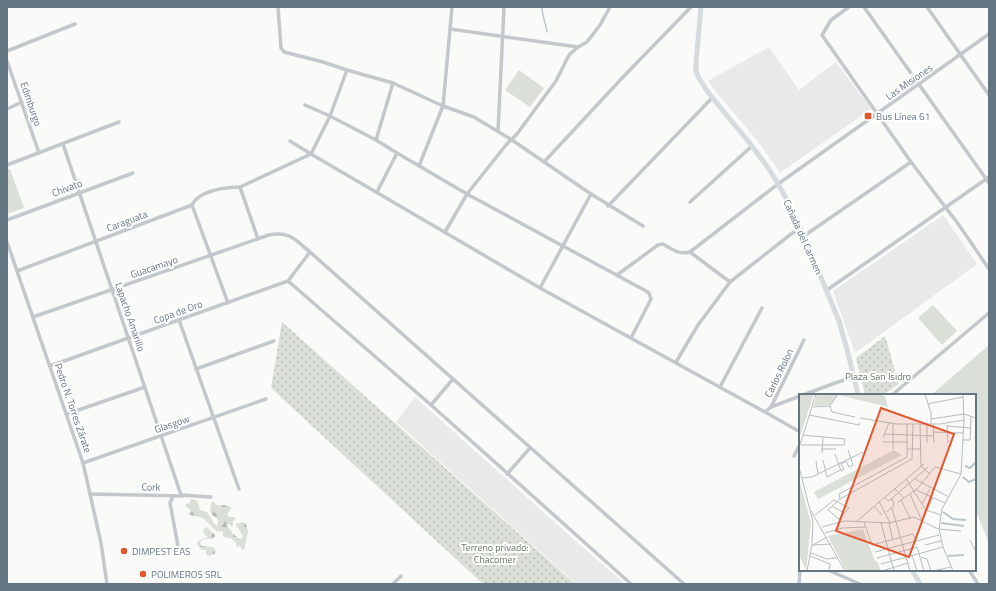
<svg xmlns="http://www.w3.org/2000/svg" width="996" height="591" viewBox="0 0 996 591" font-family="'Titillium Web',sans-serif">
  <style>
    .built { fill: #e8e9e9 }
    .forest { fill: url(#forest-firs) }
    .park { fill: url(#park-dots) }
    .pitch { fill: #dadfd7 }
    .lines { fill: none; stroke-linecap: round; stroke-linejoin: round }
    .stream { stroke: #bbc7cb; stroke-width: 1.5 }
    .street { stroke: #c3c8cc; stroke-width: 3.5 }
    .secondary { stroke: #d6dbdf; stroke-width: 5 }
    .poi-dot { fill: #e4572e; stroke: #fff; stroke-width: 1.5 }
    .labels { text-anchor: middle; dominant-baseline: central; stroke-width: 4; stroke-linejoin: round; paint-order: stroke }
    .street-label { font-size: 10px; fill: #657683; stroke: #fff }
    .poi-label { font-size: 10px; fill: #657683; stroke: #fff; text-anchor: start }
    .park-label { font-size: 10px; fill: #687a64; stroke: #fff }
    .inset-river { fill: none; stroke: #bbc7cb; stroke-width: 2 }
    .inset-road { fill: none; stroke: #b5bdc2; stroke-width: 1 }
    .view { fill: #e4572e; fill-opacity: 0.15; stroke: #e4572e; stroke-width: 2 }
    .inset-edge { fill: none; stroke: #657683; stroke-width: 2 }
  </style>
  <defs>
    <pattern id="forest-firs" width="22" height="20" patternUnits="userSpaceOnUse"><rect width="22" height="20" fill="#dadfd7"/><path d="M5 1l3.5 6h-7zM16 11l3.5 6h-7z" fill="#b4b9b4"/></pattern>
    <pattern id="park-dots" width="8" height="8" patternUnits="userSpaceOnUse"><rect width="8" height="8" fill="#dadfd7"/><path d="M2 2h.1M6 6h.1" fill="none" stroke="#b4b9b4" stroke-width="1.8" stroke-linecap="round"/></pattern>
  </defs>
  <rect width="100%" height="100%" fill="#fafaf8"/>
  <g class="built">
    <polygon points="769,47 799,90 836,62 871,109 780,173 757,140 716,92 708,81"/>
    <polygon points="943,215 977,264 855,353 833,291"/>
    <polygon points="415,397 570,536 625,584 576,584 396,422"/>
  </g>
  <g class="forest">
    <path d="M 191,499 C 199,499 198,504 200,510 L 207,512 L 214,523 L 217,526 L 218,522 L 217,518 L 212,515 L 210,512 L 211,503 L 212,502 L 214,502 C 218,507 218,505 223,505 C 225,505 228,507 231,507 L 231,509 L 227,515 L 229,517 L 235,517 L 235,519 L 233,522 L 233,525 L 232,527 L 229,524 L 226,525 C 232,530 232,536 241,539 L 243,536 L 242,534 L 235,524 L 243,522 L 246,524 L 248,531 L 244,549 L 242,550 L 240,546 L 238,547 L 236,546 L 236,543 C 231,536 229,539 223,536 L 223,532 L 222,531 L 218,532 L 216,531 L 203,518 L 190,515 L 188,514 L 191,511 L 190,509 L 187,508 L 185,504 L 190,503 Z"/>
    <path d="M 206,527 L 207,527 L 215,535 L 214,539 C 208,539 204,537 200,542 L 201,546 L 212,547 L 215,549 L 216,552 L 214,554 L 208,556 L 206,554 L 206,550 L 202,550 L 197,544 L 198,541 L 207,537 L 207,536 C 203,534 202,530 206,527 Z"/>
  </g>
  <g class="park">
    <polygon points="282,322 575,584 483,584 271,388"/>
    <polygon points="885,336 899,384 883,395 865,395 856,358"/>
  </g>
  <g class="pitch">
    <polygon points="519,70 544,88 530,107 505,90"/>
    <polygon points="10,169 24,208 7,214 7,170"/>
    <polygon points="933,305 957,331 942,345 918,318"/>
    <polygon points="989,345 989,543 975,509 975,395 931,395"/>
  </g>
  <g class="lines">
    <path class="stream" d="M 542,7 C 542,16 546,24 547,32"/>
    <g class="street">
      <polyline points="278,7 281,48 284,52 323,62 347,70 393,83 443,106 474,117 512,140 591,194 643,226"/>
      <polyline points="849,7 831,20 822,35 911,162 959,225 989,269"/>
      <polyline points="864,7 989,183"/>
      <polyline points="927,7 989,95"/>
      <polyline points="450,29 578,47"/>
      <polyline points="7,51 75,24"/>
      <polyline points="7,61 39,153"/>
      <polyline points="305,105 330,116 376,140 397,153 467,194 646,291 649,293 651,299 631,338"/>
      <polyline points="7,109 22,102"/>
      <polyline points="498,131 504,7"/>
      <polyline points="376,140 393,83"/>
      <polyline points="290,141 311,154 540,288 765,412 800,432"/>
      <polyline points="63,144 181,495 211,497"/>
      <polyline points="544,162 624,76 691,7"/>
      <polyline points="7,165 119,122"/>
      <polyline points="419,166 443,106 452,7"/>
      <polyline points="240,187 258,239"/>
      <polyline points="377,192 397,153"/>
      <polyline points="690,202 752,146"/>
      <polyline points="192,205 228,303"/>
      <polyline points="608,206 712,98"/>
      <polyline points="7,220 133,173"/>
      <polyline points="445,232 467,194 506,145 517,134 556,81 569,55 578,47 587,42 600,25 610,7"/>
      <polyline points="804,236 911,162"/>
      <polyline points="7,242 83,463 101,543 107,584"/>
      <polyline points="690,252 730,282"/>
      <path d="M 17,271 L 192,205 C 198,191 225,187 240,187 L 311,154 L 330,116 L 347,70"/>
      <path d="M 617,275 L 658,245 L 663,244 C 672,249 678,255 690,252 L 778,184 L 989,34"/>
      <polyline points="288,281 431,405 631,584"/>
      <polyline points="288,281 310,252"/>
      <polyline points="540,288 591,194"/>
      <polyline points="827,290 989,177"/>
      <path d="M 33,317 L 269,235 C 291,231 295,240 310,252 L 684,584"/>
      <polyline points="179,320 239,489"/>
      <polyline points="676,362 698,325 730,282 800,227"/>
      <polyline points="50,366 288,281"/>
      <polyline points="196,369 274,341"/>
      <polyline points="720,387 762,308"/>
      <polyline points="803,395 835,383 854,377"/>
      <polyline points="892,395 989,313"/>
      <polyline points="431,405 453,379"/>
      <polyline points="771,407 800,396"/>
      <polyline points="765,412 771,407 804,340"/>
      <polyline points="67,414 145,387"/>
      <polyline points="794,456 800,444"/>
      <polyline points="83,463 266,399"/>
      <polyline points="507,474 530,448"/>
      <polyline points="90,494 183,496"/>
      <polyline points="173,496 170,503 178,546"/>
      <polyline points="828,570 860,584"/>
      <polyline points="969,570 978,584"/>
      <polyline points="393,584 401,576"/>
      <polyline points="799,584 800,570"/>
    </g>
    <g class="secondary">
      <polyline points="701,7 696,63 696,72 699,78 707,91 752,146 769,169 778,184 788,202 804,236 839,321 849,357 858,395"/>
      <polyline points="912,570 920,584"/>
    </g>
  </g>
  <g class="poi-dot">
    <rect x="864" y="112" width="8" height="8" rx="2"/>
    <circle cx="124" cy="551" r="4"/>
    <circle cx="143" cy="574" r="4"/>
  </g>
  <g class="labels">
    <g class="street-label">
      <text transform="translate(909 82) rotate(-35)">Las Misiones</text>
      <text transform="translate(31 104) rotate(71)">Edimburgo</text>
      <text transform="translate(67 188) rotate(-20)">Chivato</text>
      <text transform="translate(127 221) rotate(-21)">Caraguata</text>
      <text transform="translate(803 237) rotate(66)">Cañada del Carmen</text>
      <text transform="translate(154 267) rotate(-19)">Guacamayo</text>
      <text transform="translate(178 312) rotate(-20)">Copa de Oro</text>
      <text transform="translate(130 317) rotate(71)">Lapacho Amarillo</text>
      <text transform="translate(779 373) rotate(-64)">Carlos Rolon</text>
      <text transform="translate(73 408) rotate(71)">Pedro N. Torres Zárate</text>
      <text transform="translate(172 424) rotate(-19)">Glasgow</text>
      <text transform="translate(151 487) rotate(1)">Cork</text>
    </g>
    <g class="poi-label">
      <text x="876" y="116">Bus Línea 61</text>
      <text x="132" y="551">DIMPEST EAS</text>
      <text x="151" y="574">POLIMEROS SRL</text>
    </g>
    <g class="park-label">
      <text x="878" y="376">Plaza San Isidro</text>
      <text x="495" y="547">Terreno privado:<tspan x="495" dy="12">Chacomer</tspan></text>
    </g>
  </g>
  <g transform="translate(799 394)">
    <rect width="177" height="177" fill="#fafaf8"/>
    <path d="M 0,0 L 15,0 L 0,45 ZM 0,85 L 12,129 L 7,177 L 0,160 Z" fill="#dadfd7"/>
    <path d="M 18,0 L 39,0 L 31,11 L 15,12 Z" fill="#dadfd7"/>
    <path d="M 79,0 L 86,2 L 89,13 L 40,1 Z" fill="#dadfd7"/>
    <path d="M 95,56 L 103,61 L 19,105 L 15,98 Z" fill="#dadfd7"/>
    <path d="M 64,135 L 76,167 L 78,167 L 82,177 L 47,177 L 29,142 Z" fill="#dadfd7"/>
    <path class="inset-river" d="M 166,72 L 171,74 L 177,68M 164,83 L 170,88 L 177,85M 144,118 L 154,125 L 167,126M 142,129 L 165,132M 149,162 L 165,161"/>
    <path class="inset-road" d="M 126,0 L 132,19 L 132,30M 128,10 L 164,3M 31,12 L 33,18 L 56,23M 14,13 L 31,12 L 39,0M 10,21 L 60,31 L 60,29M 61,24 L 97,30 L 141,30 L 165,26M 132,25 L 165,20 L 177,24M 121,30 L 122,72 L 131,80M 128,30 L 128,49M 134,30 L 135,49M 148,31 L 149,49M 148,32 L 172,34M 135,38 L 165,39M 85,41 L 90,29M 84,44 L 86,40 L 135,42M 164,46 L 171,46 L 172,22M 84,48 L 108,48M 2,51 L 45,51 L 46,45 L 3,41M 0,54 L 17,0M 22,55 L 37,55M 94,55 L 94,30M 108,55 L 121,55M 23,59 L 24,43M 36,60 L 42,77 L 45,75 L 42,70 L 47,67 L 50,73 L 54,71 L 49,56M 108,63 L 108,30M 24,66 L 28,83 L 41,76M 17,67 L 19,80M 0,73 L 14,128 L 13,150 L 8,177M 3,84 L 13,83 L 64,58M 107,85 L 127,116 L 142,121M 116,85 L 150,103M 95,94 L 105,104M 117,96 L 146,109M 111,100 L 123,127M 85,103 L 90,107 L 129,73M 41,105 L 40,100 L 108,63M 102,106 L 111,124M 80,107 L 91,129M 98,109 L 119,94 L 136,73 L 162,80M 123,110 L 131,95M 33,112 L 45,119M 75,112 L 83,121M 93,114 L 111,177M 128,116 L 134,103M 12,117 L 46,177M 88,118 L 95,111 L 93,104M 16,121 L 35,106 L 50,114 L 40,125M 40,125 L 29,116 L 41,105 L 113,65 L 114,30M 58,127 L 125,70M 65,128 L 73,151 L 114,140 L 117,146M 82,129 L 95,177M 90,129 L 94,146M 23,133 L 46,127 L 90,129 L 115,123 L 139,135 L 162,137M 26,139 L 43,134 L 66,133M 171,146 L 177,158M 13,151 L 32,150M 14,151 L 28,143M 126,151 L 142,147M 76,158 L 140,141M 12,159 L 28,165 L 38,164M 113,161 L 118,177M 11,162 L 31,170 L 30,177M 122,163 L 128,165 L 132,177M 78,164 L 118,153 L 125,177M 82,170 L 144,153M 86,176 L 109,169M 134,177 L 152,173M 154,177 L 144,153 L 140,135 L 143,115 L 162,80 L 165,26 L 164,0"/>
    <path class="view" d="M 82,14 L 155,40 L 110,163 L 37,137 Z"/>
    <rect width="177" height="177" class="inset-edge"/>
  </g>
  <rect width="996" height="591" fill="none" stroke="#657683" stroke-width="16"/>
</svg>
